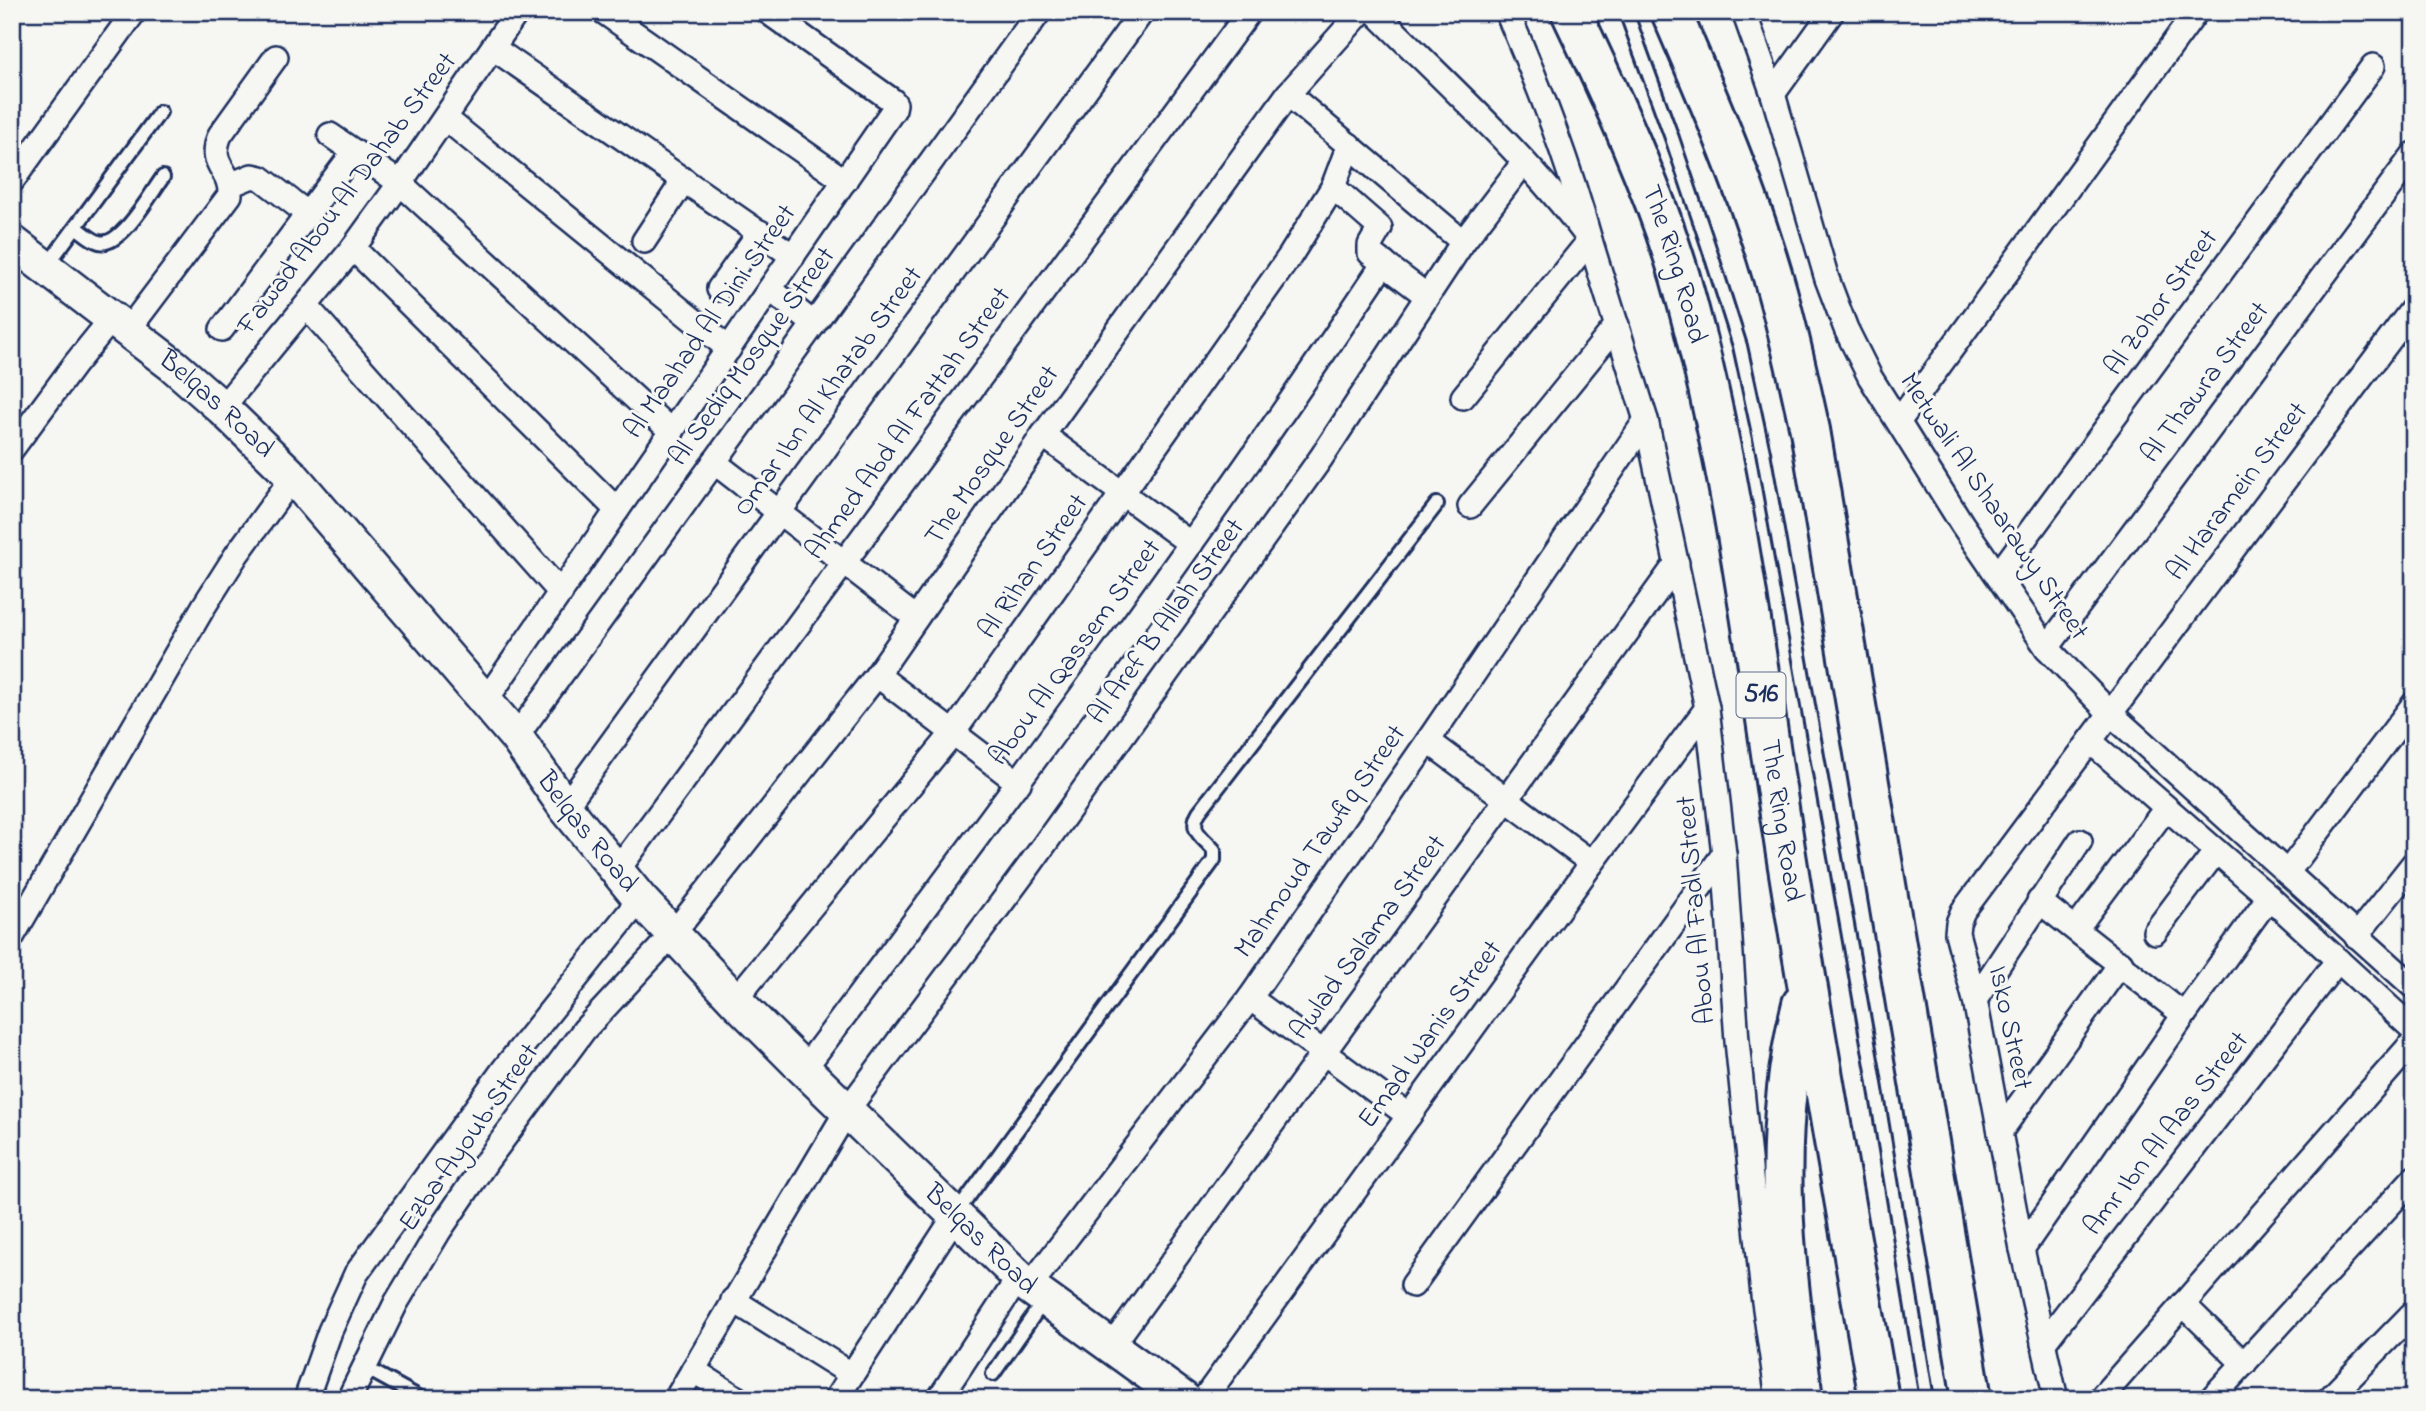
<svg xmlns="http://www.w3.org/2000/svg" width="2426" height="1411" viewBox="0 0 2426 1411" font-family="'Indie Flower',sans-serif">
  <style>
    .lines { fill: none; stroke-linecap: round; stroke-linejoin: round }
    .lane-casing { stroke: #1b2f5e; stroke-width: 18 }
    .street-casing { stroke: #1b2f5e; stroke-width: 28 }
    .secondary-casing { stroke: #1b2f5e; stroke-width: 38 }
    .highway-casing { stroke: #1b2f5e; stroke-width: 44 }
    .lane { stroke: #f6f6f2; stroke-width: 12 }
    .street { stroke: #f6f6f2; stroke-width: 23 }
    .secondary { stroke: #f6f6f2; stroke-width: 33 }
    .highway { stroke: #f6f6f2; stroke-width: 38 }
    .labels { text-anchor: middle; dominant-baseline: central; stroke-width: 6; stroke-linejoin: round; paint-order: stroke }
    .shield { fill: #f6f6f2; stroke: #5d6b8a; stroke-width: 2 }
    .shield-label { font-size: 26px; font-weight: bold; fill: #1b2f5e }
    .street-label { font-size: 28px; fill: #1b2f5e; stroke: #f6f6f2 }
  </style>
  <rect width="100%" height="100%" fill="#f6f6f2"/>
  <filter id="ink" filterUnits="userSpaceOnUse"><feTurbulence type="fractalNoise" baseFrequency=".0143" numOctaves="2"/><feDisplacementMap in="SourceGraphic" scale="14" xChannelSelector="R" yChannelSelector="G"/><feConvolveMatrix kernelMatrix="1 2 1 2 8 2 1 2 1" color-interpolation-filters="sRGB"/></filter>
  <g filter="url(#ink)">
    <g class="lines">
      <defs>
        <g id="lane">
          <polyline points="1626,12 1672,138 1708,245 1740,346 1763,452 1873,1071 1927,1399"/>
          <path d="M 76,227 C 83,232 91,240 99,242 C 121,248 151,193 163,177"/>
          <polyline points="46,267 160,112"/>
          <path d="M 955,1215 L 1214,860 L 1214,850 C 1203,837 1188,831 1199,812 L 1437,504"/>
          <polyline points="364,1367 422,1399"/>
          <polyline points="993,1374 1045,1299"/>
        </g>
        <g id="street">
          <polyline points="604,12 845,181"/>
          <path d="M 1375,12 C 1448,85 1528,157 1590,240 L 1646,420 L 1707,708 L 1724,854 L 1737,1041 L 1763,1295 L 1778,1399"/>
          <polyline points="1744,12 1773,94 1827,279 1846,329 1870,377 1962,524 2047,648 2110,713 2414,987"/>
          <polyline points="493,48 793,256"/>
          <polyline points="1288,94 1463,242"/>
          <polyline points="1773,94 1832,12"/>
          <polyline points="445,118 729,349"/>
          <polyline points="330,135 400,183 672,432"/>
          <polyline points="12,181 134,12"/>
          <polyline points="230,185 252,176 261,178 308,214"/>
          <polyline points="1333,187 1380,228 1370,245 1370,253 1427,296"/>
          <polyline points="644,241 684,180"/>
          <polyline points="353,248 617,510"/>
          <polyline points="719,289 760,232"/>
          <polyline points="770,289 814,324"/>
          <polyline points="307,307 561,593"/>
          <path d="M 129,329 L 230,195 C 231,167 207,167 220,135 L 276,57"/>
          <polyline points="222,329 354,152"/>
          <path d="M 1463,397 L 1590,240 C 1568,161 1540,87 1507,12"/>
          <polyline points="222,408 353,248 400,183 517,12"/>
          <polyline points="1899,421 2196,12"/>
          <polyline points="1043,435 1191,544"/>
          <polyline points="12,449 75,364 113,317"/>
          <polyline points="714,462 916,618"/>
          <polyline points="1470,506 1617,325"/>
          <polyline points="1998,575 2373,66"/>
          <polyline points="2047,648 2414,154"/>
          <polyline points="877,675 1019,783"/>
          <polyline points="484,703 894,109 895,104 893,101 768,12"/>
          <polyline points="516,737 1039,12"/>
          <polyline points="1428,741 1592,863"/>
          <polyline points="2090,741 2269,897 2414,1030"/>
          <polyline points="565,807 1142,12"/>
          <polyline points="617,871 1249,12"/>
          <polyline points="2287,873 2414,704"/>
          <polyline points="2039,901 2184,1015"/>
          <polyline points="2076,929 2166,808"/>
          <polyline points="2155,932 2216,851"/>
          <polyline points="2356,936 2414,863"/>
          <polyline points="12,937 204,606 237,554 293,477"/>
          <polyline points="1250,998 1409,1116"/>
          <polyline points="735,1000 953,733 1290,256 1333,187 1349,145"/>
          <polyline points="1975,1000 2080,841"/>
          <path d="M 804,1069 C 1003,804 1201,539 1384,263"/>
          <polyline points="2000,1132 2121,963"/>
          <polyline points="2022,1249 2184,1015 2269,897"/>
          <polyline points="1413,1285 1724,854"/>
          <polyline points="1029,1287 1250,998 1428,741 1646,420"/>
          <polyline points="733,1300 851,1374"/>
          <polyline points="2183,1304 2244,1364"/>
          <polyline points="2043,1344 2338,960"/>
          <polyline points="1111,1347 1677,563"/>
          <polyline points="693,1370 738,1399"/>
          <polyline points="306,1399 330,1331 356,1274 504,1069 640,899"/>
          <polyline points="349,1399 396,1303 439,1231 486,1162 584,1030 673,934 877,675 1043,435 1288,94 1361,12"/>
          <polyline points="676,1399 848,1109 1029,866 1321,458 1463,242 1524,162"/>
          <polyline points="836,1399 955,1216"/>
          <polyline points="939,1399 1019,1277"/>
          <polyline points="1204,1399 1592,863 1707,708"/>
          <polyline points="2056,1399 2022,1249 1975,1000 1957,933 1958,923 1963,911 2414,307"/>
          <polyline points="2100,1399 2414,1041"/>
          <polyline points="2211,1399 2414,1178"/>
          <polyline points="2329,1399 2414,1312"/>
        </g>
        <g id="secondary">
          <path id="s1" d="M 12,242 L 174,366 L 222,408 L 293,477 L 516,737 L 565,807 L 640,899 L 735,1000 L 804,1069 L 1029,1287 L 1184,1399"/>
        </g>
        <g id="highway">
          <path id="s2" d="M 1571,12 C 1612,98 1653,186 1680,277 C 1733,463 1756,657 1785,848 C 1814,1032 1847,1215 1879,1399"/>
          <path d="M 1671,12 C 1706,93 1741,174 1767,257 C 1785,314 1797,372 1810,430 L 1972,1399"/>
          <path d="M 1802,1004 C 1768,1143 1785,1260 1803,1399"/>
        </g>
      </defs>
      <use href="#lane" class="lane-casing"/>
      <use href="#street" class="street-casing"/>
      <use href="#secondary" class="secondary-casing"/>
      <use href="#highway" class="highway-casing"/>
      <use href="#lane" class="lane"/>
      <use href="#street" class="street"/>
      <use href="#secondary" class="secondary"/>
      <use href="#highway" class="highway"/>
    </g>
  </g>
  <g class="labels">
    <rect class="shield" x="1736.5" y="672.5" width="49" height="45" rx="5"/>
    <g class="shield-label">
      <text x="1761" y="695">516</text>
    </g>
    <g class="street-label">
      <text transform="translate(348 194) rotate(-53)">Fawad Abou Al Dahab Street</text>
      <text stroke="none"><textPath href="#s2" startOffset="273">The Ring Road</textPath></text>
      <text transform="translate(2162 303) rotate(-54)">Al Zohor Street</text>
      <text transform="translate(711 322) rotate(-55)">Al Maahad Al Dini Street</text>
      <text transform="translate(753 357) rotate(-54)">Al Sediq Mosque Street</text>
      <text transform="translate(2206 383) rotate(-53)">Al Thawra Street</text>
      <text transform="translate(829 392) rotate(-54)">Omar Ibn Al Khatab Street</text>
      <text stroke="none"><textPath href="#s1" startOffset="261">Belqas Road</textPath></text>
      <text transform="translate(909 424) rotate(-54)">Ahmed Abd Al Fattah Street</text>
      <text transform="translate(993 456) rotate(-55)">The Mosque Street</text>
      <text transform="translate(2238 492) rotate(-53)">Al Haramein Street</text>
      <text transform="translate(1993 507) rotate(56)">Metwali Al Shaarawy Street</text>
      <text transform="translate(1034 567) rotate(-55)">Al Rihan Street</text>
      <text transform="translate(1167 622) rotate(-54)">Al Aref B Allah Street</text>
      <text transform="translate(1076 653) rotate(-54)">Abou Al Qassem Street</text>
      <text stroke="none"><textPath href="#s2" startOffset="840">The Ring Road</textPath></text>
      <text stroke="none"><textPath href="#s1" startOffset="828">Belqas Road</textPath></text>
      <text transform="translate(1321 842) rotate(-55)">Mahmoud Tawfiq Street</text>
      <text transform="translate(1697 910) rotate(-95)">Abou Al Fadl Street</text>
      <text transform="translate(1369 938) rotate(-54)">Awlad Salama Street</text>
      <text transform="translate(2009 1028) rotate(78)">Isko Street</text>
      <text transform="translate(1431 1035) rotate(-54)">Emad Wanis Street</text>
      <text transform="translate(2167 1134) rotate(-52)">Amr Ibn Al Aas Street</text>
      <text transform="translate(470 1138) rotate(-55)">Ezba Ayoub Street</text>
      <text stroke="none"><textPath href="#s1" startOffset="1395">Belqas Road</textPath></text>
    </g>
  </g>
  <rect width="2426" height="1411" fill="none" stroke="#f6f6f2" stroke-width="42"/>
  <rect x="21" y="21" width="2384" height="1369" fill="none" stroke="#1b2f5e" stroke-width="2.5" filter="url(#ink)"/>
</svg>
